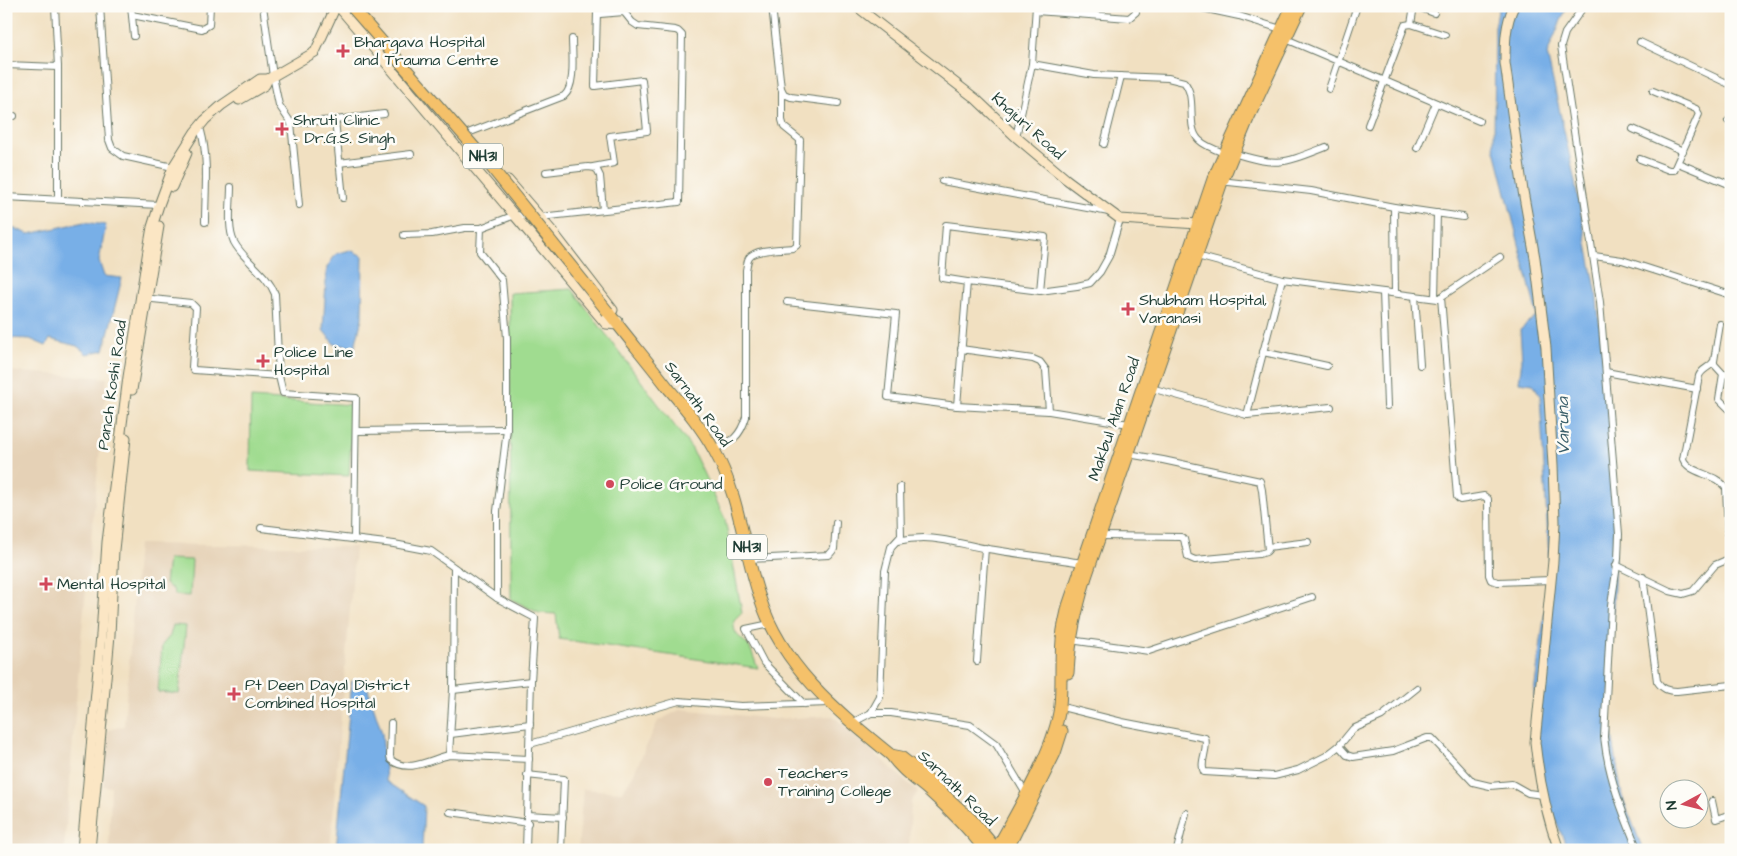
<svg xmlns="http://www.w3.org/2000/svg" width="1737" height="856" viewBox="0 0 1737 856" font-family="'Architects Daughter',sans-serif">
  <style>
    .built { fill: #e5d1b6 }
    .green { fill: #a0dc90; stroke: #608c62 }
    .water { fill: #78afe7; stroke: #4c768e }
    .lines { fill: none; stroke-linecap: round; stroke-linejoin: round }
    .street-casing { stroke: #687665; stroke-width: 8 }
    .secondary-casing { stroke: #687665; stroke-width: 11 }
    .highway-casing { stroke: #687665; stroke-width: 13 }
    .street { stroke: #fff; stroke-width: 6 }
    .secondary { stroke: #fbe6c4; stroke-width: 9 }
    .highway { stroke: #f5c16b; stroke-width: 11 }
    .highway-bridge-casing { stroke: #687665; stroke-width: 13; stroke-linecap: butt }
    .highway-bridge { stroke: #f5c16b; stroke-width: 11 }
    .poi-dot { fill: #d1495b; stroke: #fdfcf7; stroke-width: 2 }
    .labels { text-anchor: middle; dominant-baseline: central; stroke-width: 5; stroke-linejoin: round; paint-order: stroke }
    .shield { fill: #fdfcf7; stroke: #62766e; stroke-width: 1 }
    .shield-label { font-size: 15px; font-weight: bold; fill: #1f3d34 }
    .poi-label { font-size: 16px; fill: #1f3d34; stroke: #fdfcf7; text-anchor: start }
    .street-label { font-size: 16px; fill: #1f3d34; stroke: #fdfcf7 }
    .water-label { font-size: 18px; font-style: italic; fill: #3a5f6a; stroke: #fdfcf7 }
  </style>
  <rect width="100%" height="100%" fill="#fdfcf7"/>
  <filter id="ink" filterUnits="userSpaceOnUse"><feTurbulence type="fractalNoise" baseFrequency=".02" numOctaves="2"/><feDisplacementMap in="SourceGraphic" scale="10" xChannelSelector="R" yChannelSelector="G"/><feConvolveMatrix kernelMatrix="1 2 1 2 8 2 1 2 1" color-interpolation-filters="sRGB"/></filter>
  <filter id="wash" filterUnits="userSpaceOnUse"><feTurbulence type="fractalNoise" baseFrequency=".0096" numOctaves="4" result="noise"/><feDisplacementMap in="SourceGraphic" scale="20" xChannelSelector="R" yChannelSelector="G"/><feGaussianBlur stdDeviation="1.12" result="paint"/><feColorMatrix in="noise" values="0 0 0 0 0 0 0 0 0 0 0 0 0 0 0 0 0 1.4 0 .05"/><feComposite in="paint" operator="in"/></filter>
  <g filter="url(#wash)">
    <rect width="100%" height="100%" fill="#f1e0c1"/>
    <g class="built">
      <polygon points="6,371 107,378 82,629 64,850 6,850"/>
      <polygon points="138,544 355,547 330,850 115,850 115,848 109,848 111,787 103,786 108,730 124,726"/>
      <polygon points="681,709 774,719 833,716 918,792 911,802 909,850 578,850 583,789 622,792 633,775 658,721"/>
    </g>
    <g class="green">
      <path d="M 572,289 L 692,449 L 725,519 L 742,613 L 734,621 C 733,638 742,636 750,648 C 753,654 755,662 758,668 L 559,639 L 556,614 L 539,613 L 511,599 L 510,293 Z"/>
      <polygon points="251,398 353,405 349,476 250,471"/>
      <polygon points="168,559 192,560 190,596 175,595 173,589 165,584"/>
      <polygon points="173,625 186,626 179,694 158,692 162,645 170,636"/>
    </g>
    <g class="water">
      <polygon points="1499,6 1567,6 1547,54 1571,162 1596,290 1611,440 1615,556 1609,715 1622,796 1643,850 1568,850 1542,787 1534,692 1550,575 1540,395 1533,384 1519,382 1522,360 1520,330 1537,315 1494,146 1495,26"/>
      <polygon points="84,222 106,225 99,261 104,276 122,278 104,350 87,354 77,346 50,339 46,346 30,339 6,338 6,225 29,234"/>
      <polygon points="350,250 363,256 362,318 355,347 334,344 323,330 327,267 336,254"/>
      <polygon points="365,680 382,733 386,781 424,806 422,850 336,850 352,681"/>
    </g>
  </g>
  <g filter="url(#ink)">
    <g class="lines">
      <defs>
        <g id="street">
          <polyline points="55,6 58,67 58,199"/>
          <polyline points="100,6 109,140 112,148 123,156 173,167"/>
          <polyline points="131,6 134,36"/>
          <polyline points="263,6 273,76 279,105 291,123 335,120 384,114"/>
          <polyline points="772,6 781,88 784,94 791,97 838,103"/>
          <polyline points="1193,6 1239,16 1281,29"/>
          <polyline points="1416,6 1434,13"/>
          <path d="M 1584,6 L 1565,33 L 1561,46 L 1600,302 L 1619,534 L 1618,559 L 1611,605 L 1604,737 C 1608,776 1623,814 1638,850"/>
          <polyline points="1036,11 1129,18 1136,12 1136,6"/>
          <polyline points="1231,14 1233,6"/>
          <polyline points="132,15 202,29 209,25 210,6"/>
          <polyline points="1094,15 1095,6"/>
          <polyline points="1411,24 1414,6"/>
          <polyline points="1286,39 1479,121"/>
          <polyline points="1640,42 1731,85"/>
          <path d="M 1032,64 L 1094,75 L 1168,78 L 1184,82 C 1198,98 1185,126 1199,140 C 1205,146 1216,150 1224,153"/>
          <polyline points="6,65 58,67"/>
          <polyline points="1329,89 1357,6"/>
          <polyline points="6,116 14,116"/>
          <polyline points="335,120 343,198"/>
          <polyline points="1728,121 1731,123"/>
          <polyline points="291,123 299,205"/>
          <polyline points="1368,125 1405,25 1411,24 1445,35"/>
          <polyline points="1633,129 1683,151"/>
          <path d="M 201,131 C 209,160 205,192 205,222"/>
          <path d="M 468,133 L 564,96 C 576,86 572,54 572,39"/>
          <polyline points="1016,137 1032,64 1036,6"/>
          <polyline points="1104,144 1121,76"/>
          <polyline points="1417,148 1436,103"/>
          <path d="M 1233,153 C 1278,167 1282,164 1326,147"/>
          <polyline points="1640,159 1669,170 1674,170 1699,114 1696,109 1653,91"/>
          <polyline points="339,163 411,154"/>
          <polyline points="1678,163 1731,185"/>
          <polyline points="593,167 614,163 610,136 647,131 642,80 595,86 597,12"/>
          <polyline points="546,172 588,167 596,168 600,176 603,210"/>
          <polyline points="942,181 1109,212"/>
          <polyline points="1220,181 1311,191 1394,207 1463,217"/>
          <path d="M 231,187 C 231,203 227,227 234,242 C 244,261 267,273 275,294 L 279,376"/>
          <polyline points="6,197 159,205"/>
          <polyline points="1394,207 1395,293"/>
          <polyline points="481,228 480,252 502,280 507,338 507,429 497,511 497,598 535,618 531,681 526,850"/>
          <polyline points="404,235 432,234 465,228 481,228 515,215 540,217 679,202 682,35 678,31 675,30 638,26 632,22 624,12 600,14 597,12 597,6"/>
          <polyline points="1197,256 1282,279 1438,299 1500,257"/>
          <polyline points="1594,256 1622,260 1731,295"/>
          <polyline points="967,282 942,278 946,225 1045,237 1040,291"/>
          <polyline points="1383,292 1387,406"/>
          <polyline points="1415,296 1420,365"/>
          <polyline points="1441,297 1457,497 1460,500 1484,496 1488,499 1489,575 1491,580 1498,582 1551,580"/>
          <polyline points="143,298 191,303 196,308 192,367 194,370 279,376 283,393 356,398 354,539"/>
          <polyline points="1435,298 1437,213"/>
          <polyline points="787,302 896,314 888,397 957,406 967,282 1040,291 1077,286 1090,283 1100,272 1109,256 1120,219"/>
          <path d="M 1720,324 L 1714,361 C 1710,368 1702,368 1699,376 L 1683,459 C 1689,474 1716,473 1726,488 L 1729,557"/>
          <polyline points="961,349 1033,359 1040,362 1046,370 1049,411"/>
          <polyline points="1263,352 1327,366"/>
          <polyline points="1713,363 1723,374 1719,399 1731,411"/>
          <polyline points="1606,372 1697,389"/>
          <polyline points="1723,374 1731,375"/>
          <polyline points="1151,388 1247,415 1331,407"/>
          <polyline points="957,406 1049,411 1129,424"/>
          <polyline points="1247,415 1282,279"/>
          <polyline points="357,431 507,429"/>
          <path d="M 714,449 C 732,442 740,437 746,417 L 746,270 C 747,266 747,261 749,258 C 754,249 783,249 793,248 L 797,245 L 800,140 L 784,127 L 782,120 L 782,92"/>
          <polyline points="261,528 394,544 431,551 497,598"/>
          <polyline points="1101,536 1181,537 1184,539 1188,557 1195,560 1259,554 1266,552 1268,550 1262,490 1260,481 1163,460 1128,454"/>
          <path d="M 897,541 C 934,533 953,543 988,549 C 1019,554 1051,558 1082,563"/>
          <polyline points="1268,547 1308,542"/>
          <polyline points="749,559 829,555 834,549 836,523"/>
          <polyline points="1616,565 1670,591 1683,594 1693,591 1715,565 1731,558"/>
          <path d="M 1643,577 L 1657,681 C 1662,689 1668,691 1677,691 L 1731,685"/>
          <polyline points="770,624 746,629 764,663 804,704"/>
          <polyline points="1070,640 1149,651 1312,597"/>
          <polyline points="977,661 985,548"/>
          <polyline points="453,690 531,681"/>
          <path d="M 1066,708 L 1122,722 L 1205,738 C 1209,748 1199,762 1204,772 L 1274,776 L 1298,770 L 1326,756 L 1339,746 L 1353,729 L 1382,716 L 1417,688"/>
          <polyline points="871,713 891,713 970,725 996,744 1026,794"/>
          <path d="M 391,723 L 390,756 L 391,760 C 409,774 431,759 449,755 L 529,759"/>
          <polyline points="852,723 871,713 880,697 885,571 891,547 901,536 900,487"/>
          <polyline points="451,734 530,724"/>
          <polyline points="530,744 679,701 741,706 829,703"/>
          <polyline points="1339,746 1347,755 1353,757 1393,751 1427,738 1432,738 1473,782 1490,786 1512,784 1528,793 1543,795"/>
          <polyline points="449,755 453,690 454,568"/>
          <polyline points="527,775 564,779 561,850"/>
          <polyline points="1712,801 1716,819 1731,814"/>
          <polyline points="450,812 528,823"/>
          <polyline points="527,815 563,817"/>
          <polyline points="1177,850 1186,813"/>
        </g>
        <g id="secondary">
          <polyline points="338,6 606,324 618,325 618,321"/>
          <polyline points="856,6 976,99 1016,137 1066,179 1120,219 1198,224"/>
          <path d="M 1514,6 C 1505,24 1505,44 1505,63 L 1523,191 L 1535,258 L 1546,348 L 1553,465 L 1555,522 L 1553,561 L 1535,742 C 1539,779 1546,815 1559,850"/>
          <polyline points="239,100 265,85 268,79"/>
          <polyline points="508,180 553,232 613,310"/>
          <polyline points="172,187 187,153"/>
          <polyline points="132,390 159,226"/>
          <polyline points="82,850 101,635 107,542 128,377 148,250 152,227 159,205 173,167 195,132 205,120 222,105 260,79 268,79 315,52 336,6"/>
          <polyline points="90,850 110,635 114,550 126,438"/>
        </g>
        <g id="highway">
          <path d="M 608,312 C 628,338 649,363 669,389 C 685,408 702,428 714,450 C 740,496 743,549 760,598 C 782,667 837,711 891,755 C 901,770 915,779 928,790 C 949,809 968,828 985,850"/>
          <path d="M 1068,673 C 1070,637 1076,611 1086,577 L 1222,182 L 1248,119 L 1301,6"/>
          <polyline points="891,755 901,757 915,768 972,820 997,850"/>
          <path d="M 996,850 C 1017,811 1055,749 1060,706 C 1062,684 1060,662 1062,640 C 1062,629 1066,617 1068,606 L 1213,179 L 1292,6"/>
          <polyline points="1007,850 1055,753 1062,731"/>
        </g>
      </defs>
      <use href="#street" class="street-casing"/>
      <use href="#secondary" class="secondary-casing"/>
      <use href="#highway" class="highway-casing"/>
      <use href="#street" class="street"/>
      <use href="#secondary" class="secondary"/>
      <use href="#highway" class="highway"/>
      <defs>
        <polyline id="highway-bridge" points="351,6 488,163 608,312"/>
      </defs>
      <use href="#highway-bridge" class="highway-bridge-casing"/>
      <use href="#highway-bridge" class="highway-bridge"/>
    </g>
  </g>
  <g class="poi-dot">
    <path d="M340.5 43.5h5v5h5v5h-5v5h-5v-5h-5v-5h5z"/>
    <path d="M279.5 121.5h5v5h5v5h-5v5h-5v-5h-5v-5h5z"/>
    <path d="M1125.5 301.5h5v5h5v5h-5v5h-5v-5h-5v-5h5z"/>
    <path d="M260.5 353.5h5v5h5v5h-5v5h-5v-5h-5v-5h5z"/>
    <circle cx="610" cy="484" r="5"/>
    <path d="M43.5 576.5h5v5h5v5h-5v5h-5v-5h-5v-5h5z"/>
    <path d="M231.5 686.5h5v5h5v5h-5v5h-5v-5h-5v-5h5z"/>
    <circle cx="768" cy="782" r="5"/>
  </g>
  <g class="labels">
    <g class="shield">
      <rect x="463" y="143.5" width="40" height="25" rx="4"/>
      <rect x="727" y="534.5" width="40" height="25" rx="4"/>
    </g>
    <g class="shield-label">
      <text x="483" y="156">NH31</text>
      <text x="747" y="547">NH31</text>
    </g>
    <g class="poi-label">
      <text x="354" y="42">Bhargava Hospital<tspan x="354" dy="18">and Trauma Centre</tspan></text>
      <text x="293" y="120">Shruti Clinic<tspan x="293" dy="18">- Dr.G.S. Singh</tspan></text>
      <text x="1139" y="300">Shubham Hospital,<tspan x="1139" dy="18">Varanasi</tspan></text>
      <text x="274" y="352">Police Line<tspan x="274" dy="18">Hospital</tspan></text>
      <text x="620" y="484">Police Ground</text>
      <text x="57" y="584">Mental Hospital</text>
      <text x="245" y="685">Pt Deen Dayal District<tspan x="245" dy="18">Combined Hospital</tspan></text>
      <text x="778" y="773">Teachers<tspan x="778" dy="18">Training College</tspan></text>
    </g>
    <g class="street-label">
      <text transform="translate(1028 126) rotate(42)">Khajuri Road</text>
      <text transform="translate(112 385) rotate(-82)">Panch Koshi Road</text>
      <text transform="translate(698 404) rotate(54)">Sarnath Road</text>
      <text transform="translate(1114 419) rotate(-71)">Makbul Alan Road</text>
      <text transform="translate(957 788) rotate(44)">Sarnath Road</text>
    </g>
    <g class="water-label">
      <text transform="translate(1563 426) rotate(-91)">Varuna</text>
    </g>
  </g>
  <rect width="1737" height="856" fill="none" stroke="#fdfcf7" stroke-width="25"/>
  <g transform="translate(1684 804) rotate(263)"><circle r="24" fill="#fdfcf7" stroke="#a4b0a9"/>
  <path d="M0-4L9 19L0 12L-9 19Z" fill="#d1495b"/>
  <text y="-8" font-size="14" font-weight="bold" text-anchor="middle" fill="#1f3d34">N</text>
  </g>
</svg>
